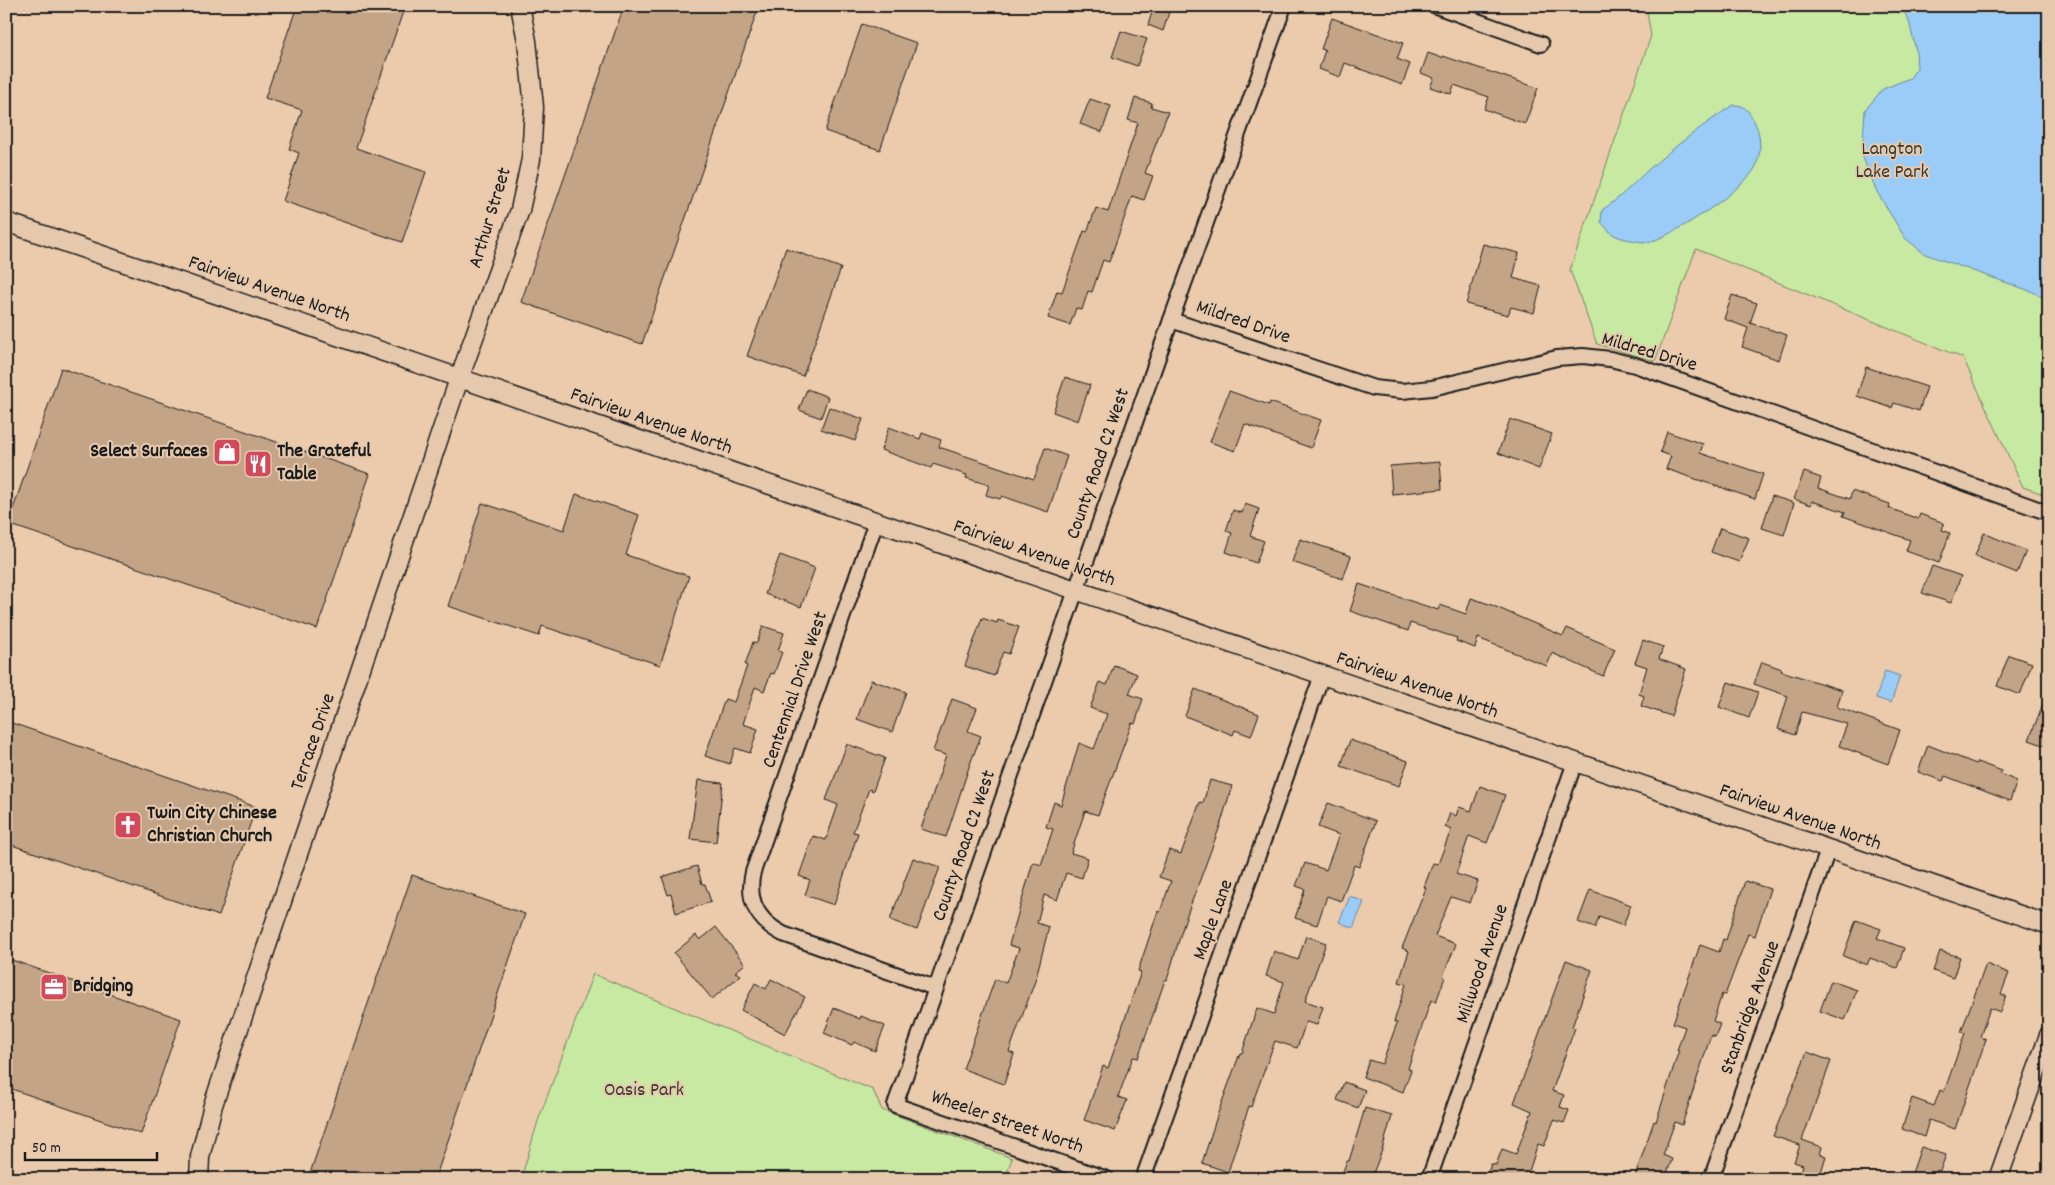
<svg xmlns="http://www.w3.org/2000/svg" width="2055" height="1185" viewBox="0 0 2055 1185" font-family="Dekko,sans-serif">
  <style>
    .green { fill: #c7e9a1; stroke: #72825e }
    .water { fill: #9bccf7; stroke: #68869f }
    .building { fill: #c4a486; stroke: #1c1c1c }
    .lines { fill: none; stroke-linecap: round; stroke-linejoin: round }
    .minor-casing { stroke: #1c1c1c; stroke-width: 18 }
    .tertiary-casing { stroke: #1c1c1c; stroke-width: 21 }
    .minor { stroke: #e6c9ad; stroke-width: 14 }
    .tertiary { stroke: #e6c9ad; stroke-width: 18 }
    .labels { text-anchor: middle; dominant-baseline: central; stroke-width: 4; stroke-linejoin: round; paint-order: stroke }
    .park-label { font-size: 20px; fill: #363b30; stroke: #e6c9ad }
    .street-label { font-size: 20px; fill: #1c1c1c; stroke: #e6c9ad }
    .poi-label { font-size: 20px; font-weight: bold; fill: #1c1c1c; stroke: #e6c9ad; text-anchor: start }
  </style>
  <rect width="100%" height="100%" fill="#eccbac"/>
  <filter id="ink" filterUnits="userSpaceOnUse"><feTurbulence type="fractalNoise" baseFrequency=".02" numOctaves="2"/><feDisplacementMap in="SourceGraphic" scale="10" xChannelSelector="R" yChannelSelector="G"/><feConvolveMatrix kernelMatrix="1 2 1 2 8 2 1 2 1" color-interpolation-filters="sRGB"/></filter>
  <g filter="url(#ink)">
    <g class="green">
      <polygon points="1646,6 2049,6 2049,496 2023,487 1963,358 1696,249 1655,361 1597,344 1570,270 1651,36"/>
      <polygon points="593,974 873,1090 882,1110 1012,1158 1005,1179 521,1179 538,1121"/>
    </g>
    <g class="water">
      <polygon points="1901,6 2049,6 2049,301 2033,292 1925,254 1905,238 1877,192 1862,156 1865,110 1883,89 1910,78 1917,68 1916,51 1909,21"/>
      <path d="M 1733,105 C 1745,105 1747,109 1753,119 C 1761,132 1762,152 1756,166 C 1747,188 1671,238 1648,242 C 1643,243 1618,238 1614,235 C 1609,232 1605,226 1601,222 L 1602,210 C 1619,199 1633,184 1648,170 C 1675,146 1703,125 1733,105 Z"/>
      <polygon points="1885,671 1900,676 1891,703 1876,698"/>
      <polygon points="1350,896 1364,902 1353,928 1339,922"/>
    </g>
    <g class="building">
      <polygon points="297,6 405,6 356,148 426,172 402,242 283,201 299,153 289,149 302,110 265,98"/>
      <polygon points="624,6 759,6 642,344 521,302"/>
      <polygon points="1154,6 1171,6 1163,31 1148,25"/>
      <polygon points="1332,18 1403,43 1397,59 1410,64 1402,85 1345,63 1340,77 1319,69 1325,50 1321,49"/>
      <polygon points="862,24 917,43 880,150 825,131"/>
      <polygon points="1121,31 1147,39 1137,66 1112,57"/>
      <polygon points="1428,53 1442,58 1443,56 1538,88 1525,124 1484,109 1489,97 1454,85 1451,94 1430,87 1434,78 1421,73"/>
      <polygon points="1135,98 1152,103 1151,107 1168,112 1145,173 1153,176 1144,200 1132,196 1109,262 1103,260 1092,292 1088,291 1082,310 1076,308 1070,325 1048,318 1057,291 1062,292 1084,231 1087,232 1096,208 1108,212 1138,123 1128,120"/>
      <polygon points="1090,99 1111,106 1102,132 1080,124"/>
      <polygon points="1483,244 1519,253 1513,278 1541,286 1534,313 1511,307 1508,315 1466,304"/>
      <polygon points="786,248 841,268 803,376 747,356"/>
      <polygon points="1732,295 1757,303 1750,323 1787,335 1779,360 1742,347 1748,328 1724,319"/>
      <polygon points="1866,367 1927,387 1919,411 1894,403 1892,408 1857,396"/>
      <polygon points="61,368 370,474 317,629 8,524"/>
      <polygon points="1065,377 1090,385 1078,421 1053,412"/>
      <polygon points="807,389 828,397 821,418 799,410"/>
      <polygon points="1229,391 1269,405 1270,402 1321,420 1311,448 1245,424 1235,451 1210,442"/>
      <polygon points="829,407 863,419 855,441 821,429"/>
      <polygon points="1510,419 1552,434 1539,469 1498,453"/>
      <polygon points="889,427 920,439 922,433 941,440 939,447 1034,479 1045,448 1067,456 1048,512 1002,496 1000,499 986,495 989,485 966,478 967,475 933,464 931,468 881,450"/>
      <polygon points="1667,432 1703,444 1700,453 1763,474 1755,499 1666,469 1671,456 1660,452"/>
      <polygon points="1440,462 1442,489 1392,494 1390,466"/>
      <polygon points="1804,472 1821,478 1818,488 1850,499 1852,491 1890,504 1889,508 1918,519 1920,514 1944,523 1942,530 1950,533 1939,563 1906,551 1910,540 1843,516 1845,512 1812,501 1811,505 1794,499"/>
      <polygon points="576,494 639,515 626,555 689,576 660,665 542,626 539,636 448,606 482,503 564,530"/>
      <polygon points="1772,496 1794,503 1784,535 1762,528"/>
      <polygon points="1245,504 1259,509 1250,536 1264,541 1256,563 1226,552 1232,533 1226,531 1233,510 1242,513"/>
      <polygon points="1720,528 1749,538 1739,562 1711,552"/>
      <polygon points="1984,533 2026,551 2017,573 1975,556"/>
      <polygon points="1300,539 1351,556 1343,579 1292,562"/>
      <polygon points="780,555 815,568 801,607 765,594"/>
      <polygon points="1932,566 1961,576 1951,603 1922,593"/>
      <polygon points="1359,584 1438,610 1440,605 1466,614 1471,598 1489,604 1563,636 1567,628 1615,649 1603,676 1552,653 1547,666 1478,638 1475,648 1456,641 1457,638 1410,623 1408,631 1350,611"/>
      <polygon points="982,618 997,623 998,620 1019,627 1009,654 1003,652 994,676 965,666"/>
      <polygon points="763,626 784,633 778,651 782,652 774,674 771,673 764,691 755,687 743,724 758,729 750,753 735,748 730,764 705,756 725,699 734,702 747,666 745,665 753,642 757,643"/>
      <polygon points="1643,640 1663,647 1659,659 1686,669 1671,716 1641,706 1644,696 1639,694 1647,667 1635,663"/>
      <polygon points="2009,655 2032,663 2020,695 1997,686"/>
      <polygon points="1762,662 1782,669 1781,671 1842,690 1837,707 1900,730 1888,764 1839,746 1847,724 1802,712 1795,735 1778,729 1788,696 1754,684"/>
      <polygon points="1114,665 1137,674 1129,694 1143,699 1135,724 1132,723 1098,815 1085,811 1071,853 1088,858 1082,878 1066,873 1057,900 1044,895 1037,923 1049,927 1035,981 1009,1052 1014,1054 1004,1084 963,1069 995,979 1006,983 1019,948 1009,945 1033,862 1041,865 1053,829 1046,827 1054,802 1061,805 1079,743 1094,749 1107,714 1090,708 1100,682 1107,685"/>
      <polygon points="871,680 906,692 892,732 857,719"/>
      <polygon points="1728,682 1758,692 1749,718 1719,707"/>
      <polygon points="1195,689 1259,714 1251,736 1235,730 1233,735 1185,716"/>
      <polygon points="2048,691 2049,691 2049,747 2029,740"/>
      <polygon points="952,699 977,708 968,731 981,736 970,764 946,837 921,829 946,755 933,751"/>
      <polygon points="6,721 256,807 219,916 6,843"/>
      <polygon points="1350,740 1408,761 1399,786 1341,766"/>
      <polygon points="847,744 885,758 873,791 869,789 853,832 858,833 834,905 805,895 810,880 799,876 813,836 826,840 838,805 826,800"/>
      <polygon points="1928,745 1976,764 1977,762 2002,771 2000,774 2017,781 2010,801 1945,776 1943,781 1918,772"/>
      <polygon points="698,780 723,783 716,842 690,839"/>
      <polygon points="1210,780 1232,786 1220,826 1185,920 1167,980 1165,980 1138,1058 1133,1057 1118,1097 1127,1100 1115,1131 1084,1120 1103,1066 1108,1068 1141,972 1138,971 1158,911 1160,912 1171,881 1159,877 1169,850 1181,854 1200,802 1203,803"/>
      <polygon points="1480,786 1505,795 1487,843 1469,836 1456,874 1478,881 1470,903 1451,897 1435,936 1456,944 1443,976 1445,977 1436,1002 1431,1000 1408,1068 1411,1070 1403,1092 1363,1077 1369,1060 1382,1064 1397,1023 1394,1022 1406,984 1399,982 1409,951 1402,948 1426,888 1424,887 1433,863 1438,864 1451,830 1445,827 1450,813 1456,816 1459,807 1471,811"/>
      <polygon points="1328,803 1376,821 1359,867 1354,865 1341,901 1327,896 1317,925 1295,918 1305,889 1296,886 1305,863 1326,870 1339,835 1318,827"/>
      <polygon points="913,858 940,867 917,930 890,920"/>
      <polygon points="697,866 702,884 705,884 711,902 676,913 671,894 668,895 662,877"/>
      <polygon points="412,875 525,914 435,1179 308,1179"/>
      <polygon points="1745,881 1770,889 1755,936 1748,934 1725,995 1722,994 1713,1021 1720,1024 1715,1037 1711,1035 1682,1125 1675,1122 1663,1155 1672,1159 1665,1179 1634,1179 1654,1121 1656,1122 1679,1050 1677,1050 1685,1027 1673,1023 1700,945 1719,952 1723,939 1726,940"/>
      <polygon points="1590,890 1631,905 1623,926 1599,917 1595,928 1578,922"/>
      <polygon points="1856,920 1881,929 1877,938 1904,948 1897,968 1870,958 1867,965 1843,956"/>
      <polygon points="716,927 745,964 735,972 741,975 712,999 674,953 696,935 700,940"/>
      <polygon points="1306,936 1326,943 1305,1001 1323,1007 1317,1025 1306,1022 1297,1048 1275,1041 1251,1107 1249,1106 1228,1172 1202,1163 1218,1113 1240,1053 1242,1053 1257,1008 1274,1014 1284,982 1266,976 1274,951 1298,960"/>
      <polygon points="1940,951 1960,957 1953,978 1933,971"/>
      <polygon points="6,958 181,1019 141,1134 6,1087"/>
      <polygon points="1566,960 1592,970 1572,1027 1575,1028 1552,1091 1564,1095 1560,1107 1569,1110 1564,1123 1554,1120 1544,1146 1538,1144 1528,1174 1530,1175 1530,1179 1486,1179 1491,1164 1496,1165 1502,1149 1516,1154 1532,1111 1514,1103"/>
      <polygon points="1986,964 2009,973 2001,994 2006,996 2000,1012 1990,1008 1980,1037 1986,1039 1955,1129 1929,1120 1924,1137 1902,1129 1912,1098 1934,1106 1940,1090 1944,1092 1965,1033 1961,1032"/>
      <polygon points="771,979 805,997 785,1034 741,1010 755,983 766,989"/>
      <polygon points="1831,981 1857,990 1845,1020 1820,1011"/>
      <polygon points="834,1008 860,1019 861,1016 885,1026 875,1051 854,1042 852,1045 824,1033"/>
      <polygon points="1807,1052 1831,1061 1802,1140 1822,1147 1820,1154 1826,1156 1819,1179 1799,1179 1803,1165 1794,1162 1800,1145 1773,1136"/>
      <polygon points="1344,1082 1365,1090 1358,1108 1337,1100"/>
      <polygon points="1365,1108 1392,1116 1382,1150 1371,1179 1340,1179 1347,1161 1349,1161"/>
      <polygon points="1921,1147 1946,1155 1940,1171 1937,1170 1934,1179 1910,1179"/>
    </g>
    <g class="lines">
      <defs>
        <g id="minor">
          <polyline points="1436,6 1541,44"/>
          <polyline points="1171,320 1374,388 1402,391 1432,388 1557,358 1583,356 1610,359 1635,365 2049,513"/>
          <path d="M 876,522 L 753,872 C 746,901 758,921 783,934 L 935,988"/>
          <polyline points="1107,1179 895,1105 1171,320 1284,6"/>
          <polyline points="1143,1179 1322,675"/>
          <polyline points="1429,1179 1575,762"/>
          <polyline points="1711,1179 1828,850"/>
        </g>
        <g id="tertiary">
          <polyline points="6,222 2049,925"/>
          <polyline points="199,1179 200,1157 213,1105 459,379 520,210 531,159 534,107 527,41 520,6"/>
          <polyline points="1998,1179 2049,1035"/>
        </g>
      </defs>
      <use href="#minor" class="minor-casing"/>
      <use href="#tertiary" class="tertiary-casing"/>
      <use href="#minor" class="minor"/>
      <use href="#tertiary" class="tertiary"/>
    </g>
  </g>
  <defs>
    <symbol id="shop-square" viewBox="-11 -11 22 22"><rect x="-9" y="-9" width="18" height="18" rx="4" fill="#d1495b" stroke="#e6c9ad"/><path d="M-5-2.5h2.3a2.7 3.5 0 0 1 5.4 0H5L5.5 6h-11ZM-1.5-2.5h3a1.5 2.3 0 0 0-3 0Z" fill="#fff"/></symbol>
    <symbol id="restaurant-square" viewBox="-11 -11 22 22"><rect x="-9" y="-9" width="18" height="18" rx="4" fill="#d1495b" stroke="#e6c9ad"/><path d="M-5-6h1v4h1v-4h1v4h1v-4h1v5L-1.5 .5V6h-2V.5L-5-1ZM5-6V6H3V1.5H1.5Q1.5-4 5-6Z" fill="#fff"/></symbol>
    <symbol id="church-square" viewBox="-11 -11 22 22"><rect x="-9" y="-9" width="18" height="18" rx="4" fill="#d1495b" stroke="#e6c9ad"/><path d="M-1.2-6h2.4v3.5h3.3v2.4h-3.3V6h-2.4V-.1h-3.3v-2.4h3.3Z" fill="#fff"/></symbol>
    <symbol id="office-square" viewBox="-11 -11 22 22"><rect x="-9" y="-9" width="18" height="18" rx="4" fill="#d1495b" stroke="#e6c9ad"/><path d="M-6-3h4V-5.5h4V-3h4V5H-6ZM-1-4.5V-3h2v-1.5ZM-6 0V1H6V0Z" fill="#fff"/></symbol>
  </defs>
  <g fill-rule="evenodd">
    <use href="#shop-square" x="211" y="436" width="32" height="32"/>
    <use href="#restaurant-square" x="242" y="448" width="32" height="32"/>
    <use href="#church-square" x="112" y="809" width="32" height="32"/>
    <use href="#office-square" x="38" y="971" width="32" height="32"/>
  </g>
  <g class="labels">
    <g class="park-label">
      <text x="1892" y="150">Langton<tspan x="1892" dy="23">Lake Park</tspan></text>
      <text x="644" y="1091">Oasis Park</text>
    </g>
    <g class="street-label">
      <text transform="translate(491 218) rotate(-73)">Arthur Street</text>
      <text transform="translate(269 290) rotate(19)">Fairview Avenue North</text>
      <text transform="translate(1243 323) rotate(19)">Mildred Drive</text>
      <text transform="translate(1649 353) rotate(16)">Mildred Drive</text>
      <text transform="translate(651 422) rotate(19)">Fairview Avenue North</text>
      <text transform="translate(1099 464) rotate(-71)">County Road C2 West</text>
      <text transform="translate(1034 554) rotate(19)">Fairview Avenue North</text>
      <text transform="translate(1417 686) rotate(19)">Fairview Avenue North</text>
      <text transform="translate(796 690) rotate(-71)">Centennial Drive West</text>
      <text transform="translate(314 742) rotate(-71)">Terrace Drive</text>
      <text transform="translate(1800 818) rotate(19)">Fairview Avenue North</text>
      <text transform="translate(965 846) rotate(-71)">County Road C2 West</text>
      <text transform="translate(1214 920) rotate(-70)">Maple Lane</text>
      <text transform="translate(1483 964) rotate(-71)">Millwood Avenue</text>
      <text transform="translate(1751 1008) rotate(-70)">Stanbridge Avenue</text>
      <text transform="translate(1007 1123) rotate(19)">Wheeler Street North</text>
    </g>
    <g class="poi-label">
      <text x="208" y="452" text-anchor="end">Select Surfaces</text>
      <text x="277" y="452">The Grateful<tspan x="277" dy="23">Table</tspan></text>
      <text x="147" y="814">Twin City Chinese<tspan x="147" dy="23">Christian Church</tspan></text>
      <text x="73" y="987">Bridging</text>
    </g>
  </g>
  <rect width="2055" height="1185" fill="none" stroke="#e6c9ad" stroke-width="25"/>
  <rect x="12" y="12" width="2030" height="1160" fill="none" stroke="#1c1c1c" stroke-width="2" filter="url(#ink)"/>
  <path d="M25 1152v8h132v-8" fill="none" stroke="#1c1c1c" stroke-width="2.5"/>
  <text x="32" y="1152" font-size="15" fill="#1c1c1c" stroke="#e6c9ad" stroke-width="4" paint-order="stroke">50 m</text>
</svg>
